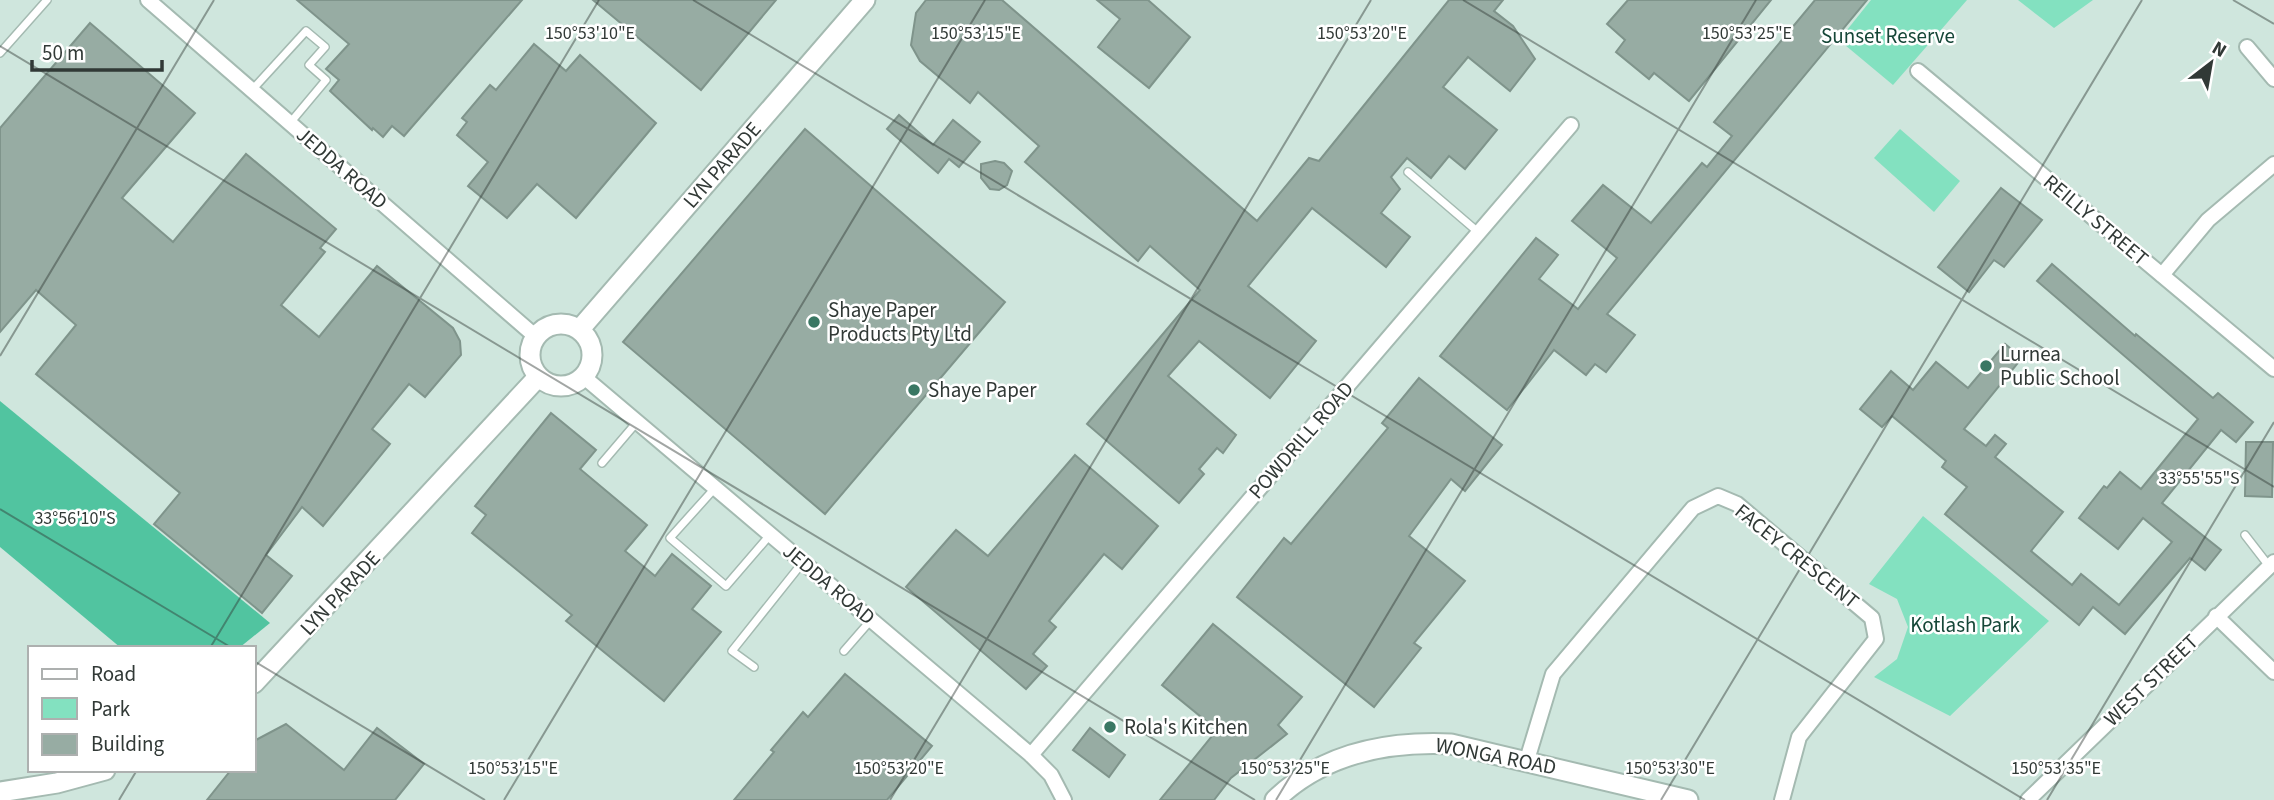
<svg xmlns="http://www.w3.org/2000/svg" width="2274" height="800" viewBox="0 0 2274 800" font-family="'Source Sans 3',sans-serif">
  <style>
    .green { fill: #83e1c0 }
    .forest { fill: #51c4a0 }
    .building { fill: #97aca3; stroke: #7f948b; stroke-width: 2 }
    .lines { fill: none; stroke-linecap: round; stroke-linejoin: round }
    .lane-casing { stroke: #a4bab1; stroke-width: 10 }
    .street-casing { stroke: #a4bab1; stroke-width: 18 }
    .secondary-casing { stroke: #a4bab1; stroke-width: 23 }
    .lane { stroke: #fff; stroke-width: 7 }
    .street { stroke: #fff; stroke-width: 14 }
    .secondary { stroke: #fff; stroke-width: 19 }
    .ticks { fill: none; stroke: #313936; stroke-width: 2; stroke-opacity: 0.45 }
    .poi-dot { fill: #3a7763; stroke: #fff; stroke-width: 2.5 }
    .labels { text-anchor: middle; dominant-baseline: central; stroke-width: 5; stroke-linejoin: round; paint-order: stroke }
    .park-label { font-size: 21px; fill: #164738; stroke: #fff }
    .street-label { font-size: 21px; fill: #313936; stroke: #fff }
    .poi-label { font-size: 21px; fill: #313936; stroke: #fff; text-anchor: start }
    .ticks-label { font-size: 18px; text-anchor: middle; fill: #313936; stroke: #fff; stroke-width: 5; stroke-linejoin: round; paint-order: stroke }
  </style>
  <rect width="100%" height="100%" fill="#cfe6dd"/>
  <g class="green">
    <polygon points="1871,0 1967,0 1893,85 1839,40"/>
    <polygon points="2018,0 2093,0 2054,28"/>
    <polygon points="1900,129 1960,181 1934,212 1874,158"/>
    <polygon points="1923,516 2049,621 1950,716 1874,677 1897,659 1908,627 1897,599 1869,584"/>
  </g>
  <polygon class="forest" points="0,401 270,623 239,648 121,648 0,547"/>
  <g class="building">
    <polygon points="297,0 522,0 404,136 392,126 383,137 373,128 372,130 330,91 339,80 326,69 349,44"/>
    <polygon points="593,0 776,0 701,90"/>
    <polygon points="926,0 1002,0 1257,221 1309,158 1319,161 1449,0 1503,0 1494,11 1513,26 1535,59 1510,91 1468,57 1443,87 1497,130 1465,169 1449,156 1431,178 1407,158 1391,177 1400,189 1381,213 1410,237 1386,267 1312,208 1248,286 1316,341 1270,398 1199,341 1168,376 1236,435 1223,453 1217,448 1199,469 1204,474 1179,503 1087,424 1200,290 1150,246 1138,261 1025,162 1039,146 978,92 970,103 920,61 911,45 916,13"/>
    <polygon points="1097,0 1148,0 1190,37 1149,88 1098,47 1120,19"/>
    <polygon points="1628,0 1771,0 1689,101 1654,73 1649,79 1616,52 1625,40 1607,24"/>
    <polygon points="1815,0 1867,0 1607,314 1635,335 1606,372 1595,364 1586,375 1554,350 1507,410 1440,356 1536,238 1558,255 1539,279 1578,309 1617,258 1572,221 1603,185 1651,223 1702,163 1707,167 1732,136 1714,122"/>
    <polygon points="90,23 195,113 122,198 173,242 246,154 336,229 320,248 325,252 281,305 319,337 377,266 453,328 460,341 461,355 425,397 409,384 372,429 390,444 323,526 302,507 266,555 292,576 262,613 154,524 180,493 36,374 76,325 36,290 0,332 0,128"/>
    <polygon points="534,44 566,71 580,55 656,123 576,218 537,184 507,218 468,186 488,162 457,135 467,122 462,118 490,85 496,90"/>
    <polygon points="899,115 933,145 953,120 980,142 959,167 949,159 938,173 887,129"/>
    <polygon points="805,129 1005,302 825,514 623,342"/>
    <polygon points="995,161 1004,163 1012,171 1007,185 999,190 990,189 981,178 981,164"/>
    <polygon points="2001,188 2042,220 2004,267 1994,260 1969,292 1938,267"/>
    <polygon points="2052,264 2135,336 2136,334 2213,398 2218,393 2253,422 2236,442 2221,430 2162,503 2221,550 2205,570 2190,558 2125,634 2093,607 2079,625 1945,514 1967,487 1942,467 1946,461 1892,416 1882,427 1860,409 1891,371 1913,390 1936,362 1968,388 2005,344 2022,358 1964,429 1986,446 1995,435 2006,444 1995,457 2063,512 2031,551 2072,585 2081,574 2119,605 2172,542 2143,518 2118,549 2079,518 2104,486 2107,488 2120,472 2141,489 2198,419 2037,281"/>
    <polygon points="1419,378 1502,445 1465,491 1451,479 1409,536 1465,581 1414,643 1421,648 1374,707 1237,597 1284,538 1291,544 1388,428 1382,423"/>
    <polygon points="551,413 596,450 580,469 647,525 625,551 655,576 672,554 711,586 692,609 721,632 664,701 566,621 572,615 472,533 486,515 475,506"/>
    <polygon points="2246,442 2273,442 2272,497 2245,496"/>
    <polygon points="1075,455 1158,526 1122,569 1104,554 1049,621 1056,627 1033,654 1047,666 1026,689 906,587 956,530 988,556"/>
    <polygon points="1213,624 1302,697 1278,725 1287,734 1231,778 1214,800 1160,800 1217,730 1162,685"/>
    <polygon points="845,674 932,746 887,800 734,800 774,752 771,750 803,712 808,717"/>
    <polygon points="286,724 344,770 377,728 424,764 395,800 207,800 231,770 254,770 254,741"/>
    <polygon points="1090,728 1125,755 1109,777 1073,750"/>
  </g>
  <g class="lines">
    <defs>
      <g id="lane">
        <polyline points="0,53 47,0"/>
        <polyline points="252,90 306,31 325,47 309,65 326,80 290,123"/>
        <polyline points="1408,172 1478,232"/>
        <polyline points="602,463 637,422"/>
        <polyline points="715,488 670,538 726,586 770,535"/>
        <polyline points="2245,535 2269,566"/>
        <polyline points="844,651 871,620"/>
        <polyline points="754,667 732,651 803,562"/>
      </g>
      <g id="street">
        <polyline points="148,0 535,336"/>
        <polyline points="2247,47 2274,79"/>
        <polyline points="1918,71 2274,369"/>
        <polyline points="2162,275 2208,220 2274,164"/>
        <polyline points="584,377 1031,755 1051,775 1064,800"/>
        <polyline points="2216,616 2274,672"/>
        <polyline points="1031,755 1571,125"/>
        <polyline points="1527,760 1553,674 1693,508 1718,496 1737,504 1872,618 1876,639 1799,737 1782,800"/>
        <polyline points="2028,800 2274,562"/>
      </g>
      <g id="secondary">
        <circle cx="561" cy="355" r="31"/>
        <polyline points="580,329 865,0"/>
        <polyline points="254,683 538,377"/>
        <polyline points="0,792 57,783 105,770"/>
        <path d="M 1275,800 C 1323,753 1386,741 1451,744 L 1688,800"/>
      </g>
    </defs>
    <use href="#lane" class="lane-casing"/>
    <use href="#street" class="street-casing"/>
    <use href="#secondary" class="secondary-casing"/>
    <use href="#lane" class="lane"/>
    <use href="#street" class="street"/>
    <use href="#secondary" class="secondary"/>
  </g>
  <path class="ticks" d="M 693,0 L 2025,800M 1463,0 L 2274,487M 2233,0 L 2274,24M 0,46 L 1255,800M 0,356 L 214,0M 0,509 L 232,648M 210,648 L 599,0M 254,661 L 485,800M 119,800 L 137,770M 504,800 L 985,0M 890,800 L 1371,0M 1276,800 L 1756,0M 1661,800 L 2142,0M 2047,800 L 2274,422"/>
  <g class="poi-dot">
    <circle cx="814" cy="322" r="7"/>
    <circle cx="1986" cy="366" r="7"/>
    <circle cx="914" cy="390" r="7"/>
    <circle cx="1110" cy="727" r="7"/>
  </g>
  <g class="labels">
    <g class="park-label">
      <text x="1888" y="36">Sunset Reserve</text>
      <text x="1965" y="625">Kotlash Park</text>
    </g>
    <g class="street-label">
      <text transform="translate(722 165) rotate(-49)">LYN PARADE</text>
      <text transform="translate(342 168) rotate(41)">JEDDA ROAD</text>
      <text transform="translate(2096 220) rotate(40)">REILLY STREET</text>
      <text transform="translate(1301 440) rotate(-49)">POWDRILL ROAD</text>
      <text transform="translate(1797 556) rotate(39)">FACEY CRESCENT</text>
      <text transform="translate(829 584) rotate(40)">JEDDA ROAD</text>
      <text transform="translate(340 593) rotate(-47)">LYN PARADE</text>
      <text transform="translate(2151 680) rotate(-44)">WEST STREET</text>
      <text transform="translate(1496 756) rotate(11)">WONGA ROAD</text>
    </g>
    <g class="poi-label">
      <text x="828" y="310">Shaye Paper<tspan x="828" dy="24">Products Pty Ltd</tspan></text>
      <text x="2000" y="354">Lurnea<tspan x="2000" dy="24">Public School</tspan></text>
      <text x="928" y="390">Shaye Paper</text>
      <text x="1124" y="727">Rola's Kitchen</text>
    </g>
  </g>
  <g class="ticks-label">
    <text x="590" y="39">150°53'10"E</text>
    <text x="976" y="39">150°53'15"E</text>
    <text x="1362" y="39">150°53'20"E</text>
    <text x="1747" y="39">150°53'25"E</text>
    <text x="2199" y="484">33°55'55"S</text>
    <text x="75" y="524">33°56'10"S</text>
    <text x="513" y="774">150°53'15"E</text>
    <text x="899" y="774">150°53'20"E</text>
    <text x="1285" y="774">150°53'25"E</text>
    <text x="1670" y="774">150°53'30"E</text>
    <text x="2056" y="774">150°53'35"E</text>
  </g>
  <rect x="28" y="646" width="228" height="126" fill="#ffffff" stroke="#adb0af" stroke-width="2"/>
  <rect x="42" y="669" width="35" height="10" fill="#ffffff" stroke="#adb0af" stroke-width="2"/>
  <text x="91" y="681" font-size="21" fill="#313936">Road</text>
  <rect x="42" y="698" width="35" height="21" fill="#83e1c0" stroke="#adb0af" stroke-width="2"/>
  <text x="91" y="716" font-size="21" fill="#313936">Park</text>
  <rect x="42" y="734" width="35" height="21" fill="#97aca3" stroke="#adb0af" stroke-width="2"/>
  <text x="91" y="751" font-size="21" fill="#313936">Building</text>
  <g transform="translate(2211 63) rotate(31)" stroke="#ffffff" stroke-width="5" paint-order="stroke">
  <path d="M0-5L12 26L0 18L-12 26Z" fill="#313936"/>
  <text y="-10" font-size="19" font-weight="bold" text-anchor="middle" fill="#313936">N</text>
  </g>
  <path d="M32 60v10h130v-10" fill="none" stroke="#313936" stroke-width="3.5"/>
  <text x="42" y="60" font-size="21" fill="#313936" stroke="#ffffff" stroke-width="5" paint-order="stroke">50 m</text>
</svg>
